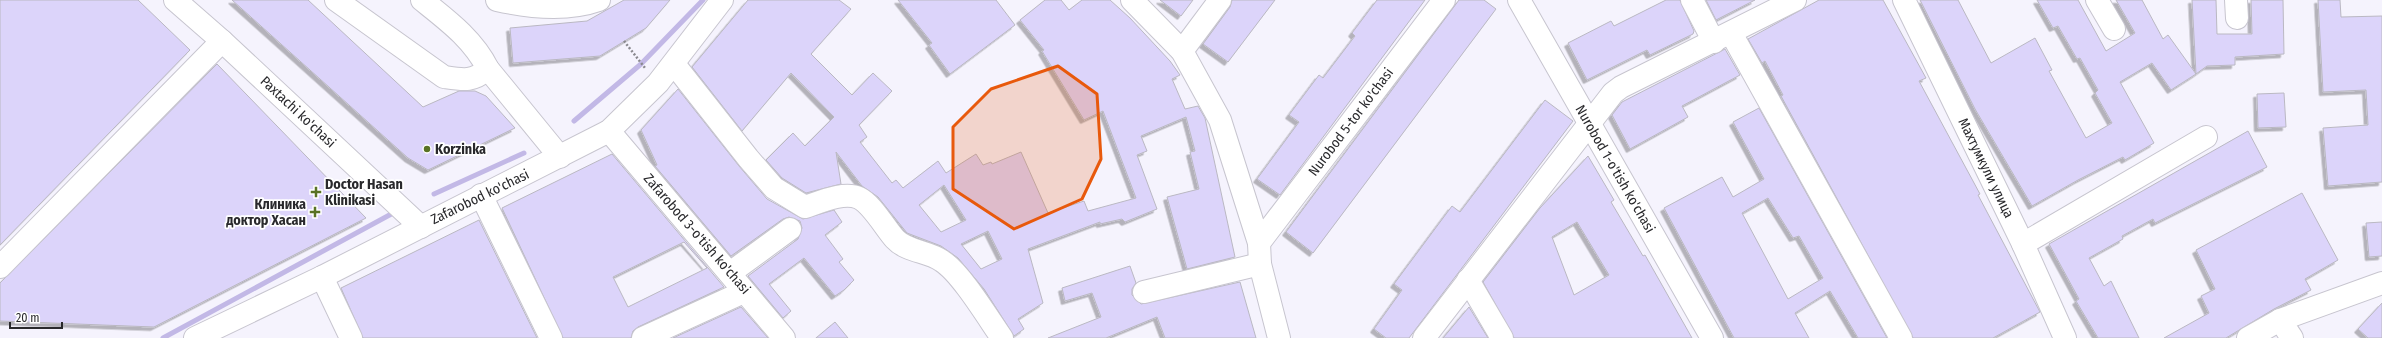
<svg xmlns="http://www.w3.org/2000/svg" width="2382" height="338" viewBox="0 0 2382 338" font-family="'Fira Sans Condensed',sans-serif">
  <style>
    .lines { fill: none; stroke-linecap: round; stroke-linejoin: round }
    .stream { stroke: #c2b8e6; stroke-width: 5 }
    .building { fill: #dcd4fa; stroke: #bab8c2; fill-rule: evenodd; filter: url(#shadow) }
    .minor-casing { stroke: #c7c5cf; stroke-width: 24 }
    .path { stroke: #89888e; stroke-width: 2.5; stroke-dasharray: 2 2; stroke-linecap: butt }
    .minor { stroke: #fff; stroke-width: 22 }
    .marked { fill: #e8590c; fill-opacity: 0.2; stroke: #e8590c; stroke-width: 3; stroke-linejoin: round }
    .poi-dot { fill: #597224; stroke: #fff; stroke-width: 1.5 }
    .labels { text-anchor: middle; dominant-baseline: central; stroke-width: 3.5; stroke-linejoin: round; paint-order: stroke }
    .street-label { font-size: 14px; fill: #29292c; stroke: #fff }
    .poi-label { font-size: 14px; font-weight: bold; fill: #29292c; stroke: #fff; text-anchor: start }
  </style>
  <defs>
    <filter id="shadow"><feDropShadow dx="-3.5" dy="3.5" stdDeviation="0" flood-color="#0004"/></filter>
  </defs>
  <rect width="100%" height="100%" fill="#f5f3fd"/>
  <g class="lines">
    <g class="stream">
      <polyline points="574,121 641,64 703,0"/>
      <polyline points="434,194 524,153"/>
      <polyline points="163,338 395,212"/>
    </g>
  </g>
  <g class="building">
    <polygon points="0,0 138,0 190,50 0,245"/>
    <polygon points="232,0 308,0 423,107 459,91 475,91 486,96 515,128 428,170 408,158"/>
    <polygon points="624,0 670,0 646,28 600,56 513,63 510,28 587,21"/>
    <path d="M 748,0 L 839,0 L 851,9 L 811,54 L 852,95 L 873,73 L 892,91 L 859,125 L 867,137 L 860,142 L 892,183 L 896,180 L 903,188 L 938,161 L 946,173 L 976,154 L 983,165 L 991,162 L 992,164 L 1021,152 L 1048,213 L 1084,201 L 1088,211 L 1136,198 L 1103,111 L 1084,120 L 1042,51 L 1044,50 L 1020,20 L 1045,0 L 1061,0 L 1069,10 L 1082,0 L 1110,0 L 1130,18 L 1170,61 L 1180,75 L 1172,79 L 1185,109 L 1198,106 L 1205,118 L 1235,257 L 1187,269 L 1167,197 L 1199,189 L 1190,152 L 1195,151 L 1186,117 L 1141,136 L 1147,151 L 1137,155 L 1157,209 L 1125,222 L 1122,219 L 1100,224 L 1100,222 L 1028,249 L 1043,303 L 1018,319 L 1024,329 L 1014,336 L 984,289 L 958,258 L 941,246 L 907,233 L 878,197 L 862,186 L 836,152 L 841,184 L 806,193 L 782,178 L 766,160 L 793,133 L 805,146 L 834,117 L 791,73 L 742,131 L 692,67 ZM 944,185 L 966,220 L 941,232 L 919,205 ZM 988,231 L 1002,259 L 981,269 L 961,244 Z"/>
    <polygon points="898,0 996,0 1015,25 950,74 929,45 932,43"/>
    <polygon points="1160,0 1193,0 1181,16"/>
    <polygon points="1232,0 1275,0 1228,62 1203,44 1230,7"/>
    <polygon points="1377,0 1425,0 1280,195 1257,179 1299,122 1289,115 1319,75 1323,78 1355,36 1352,33"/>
    <polygon points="1459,0 1484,0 1496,9 1313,253 1286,232"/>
    <polygon points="1666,0 1680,0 1694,31 1693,34 1650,55 1647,50 1587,80 1568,43 1611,21 1614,26"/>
    <polygon points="1706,0 1755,0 1716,20"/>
    <polygon points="1819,0 1883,0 1926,78 1919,81 1980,194 1978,195 2040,312 1993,338 1913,338 1781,96 1783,95 1765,61 1762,63 1748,39"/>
    <polygon points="1920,0 1958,0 1991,63 2035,38 2052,70 2049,71 2086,138 2112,123 2095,93 2098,90 2080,58 2077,59 2058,26 2053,28 2037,0 2078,0 2106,51 2135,33 2116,0 2142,0 2163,39 2168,35 2196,74 2171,90 2152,63 2120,82 2154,143 2125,160 2123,157 2078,180 2032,206 1975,109"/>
    <polygon points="2192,0 2216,0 2217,34 2252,34 2251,0 2283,0 2284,54 2235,57 2235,65 2207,66 2196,74"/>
    <polygon points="2318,0 2340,0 2341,17 2382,16 2382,182 2328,186 2323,128 2368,125 2366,90 2323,92"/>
    <polygon points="1725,49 1740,75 1682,106 1688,117 1630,149 1612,115 1622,102"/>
    <polygon points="217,64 366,218 154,327 0,321 0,283"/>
    <polygon points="678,89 739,166 767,199 803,219 834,210 842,222 825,235 843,259 839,262 854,280 844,290 835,296 804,258 769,284 791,311 783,318 748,276 798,239 802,228 800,221 789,217 783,219 731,256 655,166 657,165 641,130"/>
    <polygon points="2284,93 2286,127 2258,128 2257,94"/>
    <polygon points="1545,100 1573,121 1409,338 1386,338 1374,329 1402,290 1394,284 1452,206 1460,212"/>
    <path d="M 1759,108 L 1887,338 L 1858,338 L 1830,291 L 1795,313 L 1809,338 L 1734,338 L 1664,208 L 1722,177 L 1733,197 L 1764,179 L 1733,122 ZM 1768,198 L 1793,238 L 1799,236 L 1823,278 L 1788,299 L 1742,213 Z"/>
    <polygon points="2248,131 2267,167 2155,223 2153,219 2122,236 2123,239 2089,258 2104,286 2111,281 2139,338 2098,338 2076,301 2079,299 2049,244"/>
    <path d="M 612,154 L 724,287 L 638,327 L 633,331 L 631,338 L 563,338 L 502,208 ZM 684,242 L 707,268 L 628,307 L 613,277 Z"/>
    <path d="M 1588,156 L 1614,200 L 1611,202 L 1643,256 L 1645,255 L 1692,338 L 1514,338 L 1483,282 L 1540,208 ZM 1577,222 L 1609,275 L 1574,295 L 1552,237 Z"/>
    <polygon points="2302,193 2338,260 2305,279 2311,290 2274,309 2226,338 2164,338 2209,313 2201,296 2215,289 2196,250"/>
    <polygon points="479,220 537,338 363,338 341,288"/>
    <polygon points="2382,222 2382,256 2369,257 2366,223"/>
    <polygon points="1130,266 1136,283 1132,289 1132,295 1141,304 1240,282 1256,338 1165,338 1157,317 1106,338 1048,338 1101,317 1092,293 1065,301 1062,288"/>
    <polygon points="2382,303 2382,338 2368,338 2358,329"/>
    <polygon points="741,307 768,338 673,338"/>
    <polygon points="1469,307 1488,338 1443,338"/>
    <polygon points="835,322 848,338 816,338"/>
  </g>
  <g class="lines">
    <defs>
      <g id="minor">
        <polyline points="175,0 222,41 421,227"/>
        <path d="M 336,0 L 444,77 C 464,80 472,82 488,69"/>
        <path d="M 422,0 C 447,20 473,39 488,69 L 560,157"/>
        <path d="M 497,0 C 528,7 568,11 599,0"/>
        <polyline points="1132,0 1182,51 1220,120 1259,243 1260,264 1279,338"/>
        <polyline points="1519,0 1712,338"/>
        <polyline points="1692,0 1714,42"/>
        <polyline points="1904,0 2023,244 2065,338"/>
        <polyline points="2097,0 2114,29"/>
        <polyline points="2236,0 2237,18"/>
        <polyline points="1731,33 1901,338"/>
        <polyline points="1182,51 1220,0"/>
        <path d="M 674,64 L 748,158 L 774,188 L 805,207 C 820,202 844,191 859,198 C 872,204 885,228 895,239 C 907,252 928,251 942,261 C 961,273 988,318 1002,338"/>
        <polyline points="609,131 784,338"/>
        <polyline points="481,195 551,338"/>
        <polyline points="1259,243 1444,0"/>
        <polyline points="2023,244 2206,137"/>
        <polyline points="0,267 222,41"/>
        <polyline points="730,273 790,229"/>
        <polyline points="322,277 351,338"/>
        <polyline points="1468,280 1502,338"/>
        <polyline points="1144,292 1260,264"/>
        <polyline points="2280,320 2292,338"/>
        <polyline points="195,338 322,277 609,131 658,83 722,0"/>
        <polyline points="643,338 737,295"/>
        <polyline points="1424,338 1613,93 1621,87 1795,0"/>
        <polyline points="2248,338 2280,320 2382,283"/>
      </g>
    </defs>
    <use href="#minor" class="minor-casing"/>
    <polyline class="path" points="624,41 645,68"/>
    <use href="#minor" class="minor"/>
  </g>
  <path class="marked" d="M 1058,66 L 1097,94 L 1101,159 L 1082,199 L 1014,229 L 953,189 L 953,127 L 991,89 Z"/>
  <g class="poi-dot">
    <circle cx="427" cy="149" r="4"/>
    <path d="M314 186h4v4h4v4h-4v4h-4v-4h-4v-4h4z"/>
    <path d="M313 206h4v4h4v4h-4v4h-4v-4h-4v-4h4z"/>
  </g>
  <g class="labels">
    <g class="street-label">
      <text transform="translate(298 112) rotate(43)">Paxtachi ko'chasi</text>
      <text transform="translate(1351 122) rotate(-53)">Nurobod 5-tor ko'chasi</text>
      <text transform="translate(1986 168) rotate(64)">Махтумкули улица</text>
      <text transform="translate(1615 169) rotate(60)">Nurobod 1-o'tish ko'chasi</text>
      <text transform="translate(480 197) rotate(-26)">Zafarobod ko'chasi</text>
      <text transform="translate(697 234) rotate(49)">Zafarobod 3-o'tish ko'chasi</text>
    </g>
    <g class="poi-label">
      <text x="435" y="149">Korzinka</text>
      <text x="325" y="184">Doctor Hasan<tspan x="325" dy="16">Klinikasi</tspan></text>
      <text x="306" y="204" text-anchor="end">Клиника<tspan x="306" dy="16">доктор Хасан</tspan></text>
    </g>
  </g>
  <path d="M10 322v6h52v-6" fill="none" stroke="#29292c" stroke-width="2"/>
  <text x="16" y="322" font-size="12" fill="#29292c" stroke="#ffffff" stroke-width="3" paint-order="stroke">20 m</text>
</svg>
